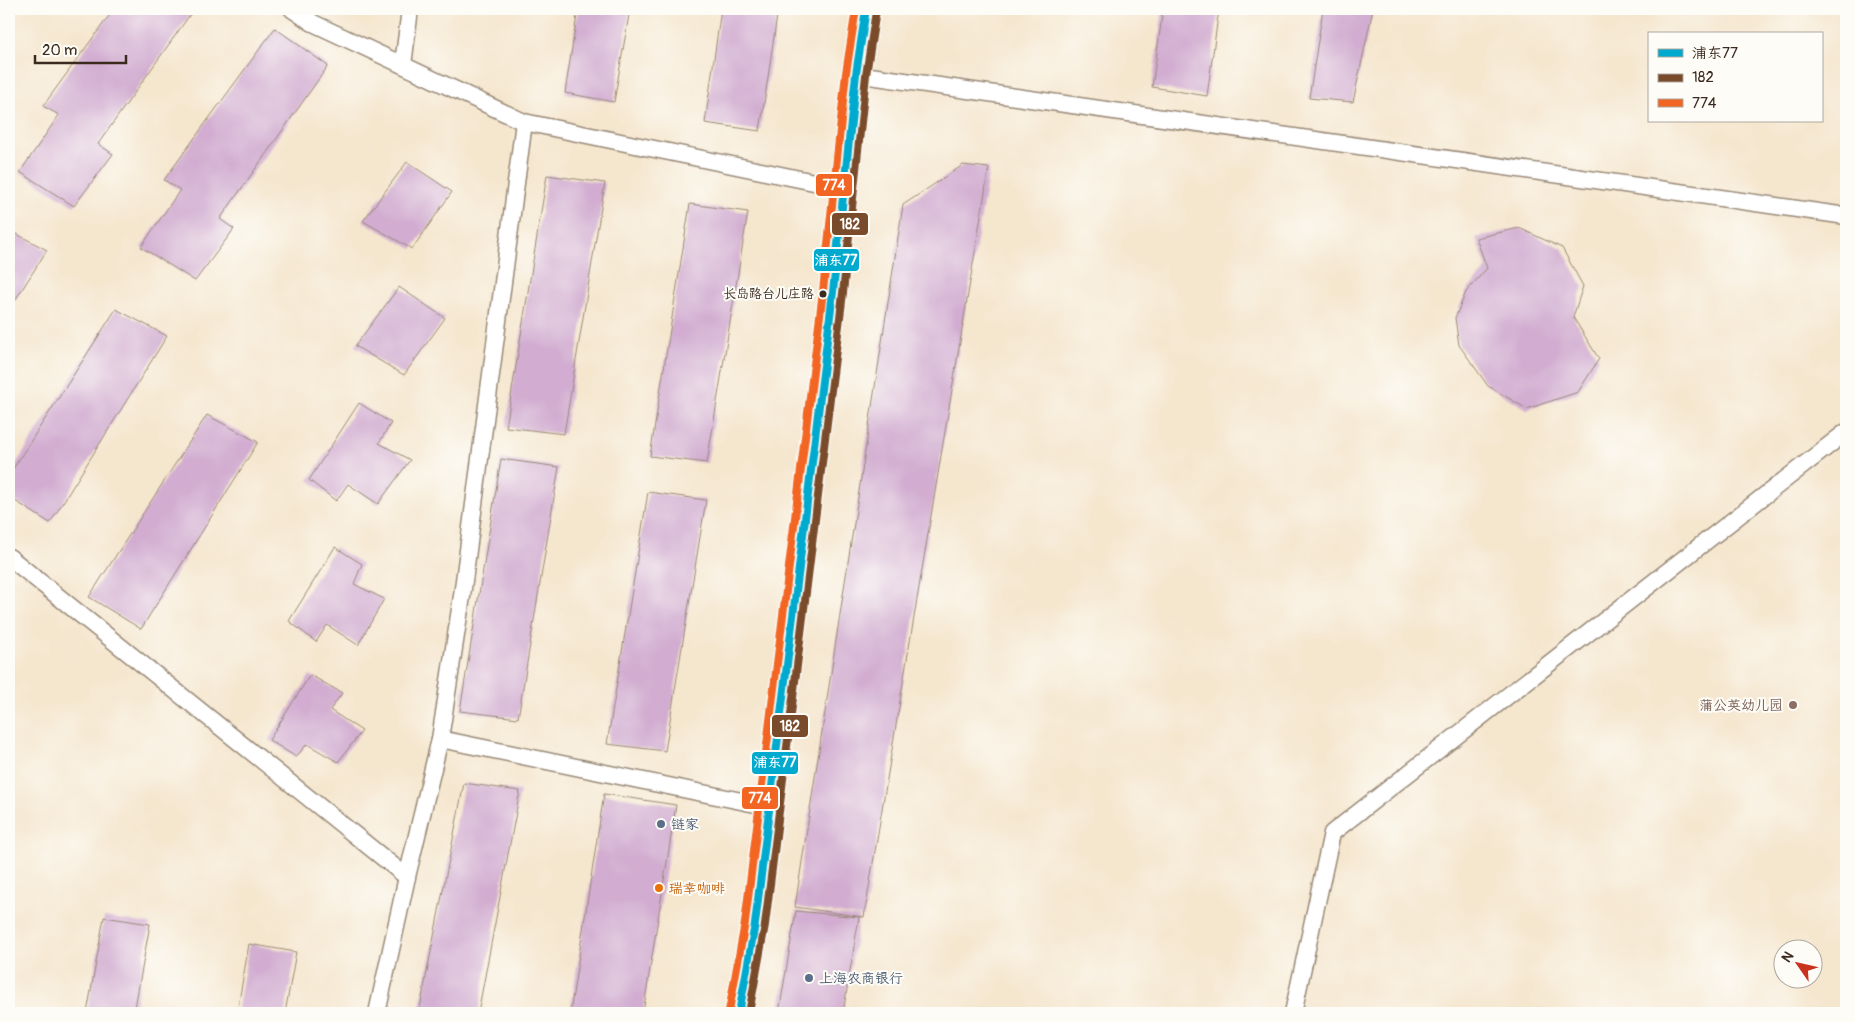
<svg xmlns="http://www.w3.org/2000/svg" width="1855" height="1022" viewBox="0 0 1855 1022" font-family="Pangolin,'LXGW WenKai TC',sans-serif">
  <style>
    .building { fill: #d2add1 }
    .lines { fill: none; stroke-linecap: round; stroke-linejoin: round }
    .lane-casing { stroke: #988876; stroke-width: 19 }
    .secondary-casing { stroke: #988876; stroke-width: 30 }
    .lane { stroke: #fff; stroke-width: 16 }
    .secondary { stroke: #fff; stroke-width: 28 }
    .bus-1-casing { stroke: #fdfcf7; stroke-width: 11 }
    .bus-2-casing { stroke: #fdfcf7; stroke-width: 11 }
    .bus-3-casing { stroke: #fdfcf7; stroke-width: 11 }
    .bus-1 { stroke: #00a9ce; stroke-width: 8 }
    .bus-2 { stroke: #7a4b2a; stroke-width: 8 }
    .bus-3 { stroke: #f26522; stroke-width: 8 }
    .bus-dot { fill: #3b2a1e; stroke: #fdfcf7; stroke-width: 2 }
    .education-dot { fill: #8d6e63; stroke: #fdfcf7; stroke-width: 2 }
    .service-dot { fill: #5c6f8a; stroke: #fdfcf7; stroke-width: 2 }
    .food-dot { fill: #e8710a; stroke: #fdfcf7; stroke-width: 2 }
    .labels { text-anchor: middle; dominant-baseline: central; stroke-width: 4; stroke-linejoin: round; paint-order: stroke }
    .bus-label { font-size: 13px; fill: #3b2a1e; stroke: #fdfcf7; text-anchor: end }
    .education-label { font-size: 14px; fill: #785e54; stroke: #fdfcf7; text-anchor: end }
    .service-label { font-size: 14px; fill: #4e5e75; stroke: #fdfcf7; text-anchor: start }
    .food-label { font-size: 14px; fill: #c56008; stroke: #fdfcf7; text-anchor: start }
    .line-badge { stroke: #fdfcf7; stroke-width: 2 }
    .badge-label { font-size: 14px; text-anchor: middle; font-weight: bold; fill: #fff }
  </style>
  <rect width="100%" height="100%" fill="#fdfcf7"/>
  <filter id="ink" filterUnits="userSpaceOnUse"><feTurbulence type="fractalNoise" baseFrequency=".02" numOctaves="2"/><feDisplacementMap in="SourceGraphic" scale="10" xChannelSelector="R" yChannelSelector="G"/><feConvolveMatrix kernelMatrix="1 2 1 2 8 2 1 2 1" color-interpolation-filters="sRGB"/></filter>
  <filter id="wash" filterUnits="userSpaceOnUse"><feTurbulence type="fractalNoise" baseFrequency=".0096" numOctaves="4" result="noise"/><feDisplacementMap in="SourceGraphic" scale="20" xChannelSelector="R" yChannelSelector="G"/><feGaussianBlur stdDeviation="1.12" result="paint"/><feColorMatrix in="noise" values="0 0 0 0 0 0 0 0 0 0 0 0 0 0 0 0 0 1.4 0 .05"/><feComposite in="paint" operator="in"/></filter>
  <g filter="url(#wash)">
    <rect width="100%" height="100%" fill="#f5e6ce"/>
    <g id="blocks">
      <g class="building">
        <polygon points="114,9 194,9 98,144 113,154 74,206 20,172 59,115 43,106"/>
        <polygon points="578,9 630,9 614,102 565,93"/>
        <polygon points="721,9 778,9 760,131 705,123"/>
        <polygon points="1163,9 1219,9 1207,96 1152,87"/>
        <polygon points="1323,9 1373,9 1353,102 1309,98"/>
        <polygon points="275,28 328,66 220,219 234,229 195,281 141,247 180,190 164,180"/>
        <polygon points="407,162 452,192 412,249 363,221"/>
        <polygon points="963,165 989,168 864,917 795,907 903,205"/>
        <polygon points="547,175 605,183 564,434 506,427"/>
        <polygon points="690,204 748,212 707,463 650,456"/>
        <polygon points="1519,228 1562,248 1583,286 1573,317 1599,359 1578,392 1527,409 1488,386 1459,345 1455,318 1466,292 1487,268 1476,238"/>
        <polygon points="9,230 47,250 9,310"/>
        <polygon points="399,287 445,318 404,375 355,346"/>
        <polygon points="116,309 167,336 50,523 9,497 9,475"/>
        <polygon points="359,403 391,423 379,443 410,460 378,504 348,484 336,501 309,480"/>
        <polygon points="207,415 258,442 141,629 89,597"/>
        <polygon points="501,459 559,467 518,718 460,711"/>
        <polygon points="648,492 706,500 665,751 607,744"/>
        <polygon points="335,547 362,564 354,584 384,599 358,645 327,625 316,642 289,621"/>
        <polygon points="310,675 342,693 330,710 362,731 338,762 307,744 296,757 269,740"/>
        <polygon points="464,783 520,791 478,1013 419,1013"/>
        <polygon points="604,794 676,805 643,1013 570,1013"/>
        <polygon points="796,911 859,917 843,1013 779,1013"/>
        <polygon points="104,917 150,924 134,1013 87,1013"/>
        <polygon points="249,944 296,952 285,1013 237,1013"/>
      </g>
    </g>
  </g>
  <g filter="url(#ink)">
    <use href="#blocks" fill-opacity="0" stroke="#988876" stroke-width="1"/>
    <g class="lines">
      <defs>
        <g id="lane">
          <polyline points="292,9 313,23 524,122 843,188"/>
          <polyline points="403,65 410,9"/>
          <polyline points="856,74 1846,216"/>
          <polyline points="9,557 407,877"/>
          <polyline points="440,739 770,807"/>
          <polyline points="377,1013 407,877 440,739 462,596 524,122"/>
          <polyline points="1293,1013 1332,833 1846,432"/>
        </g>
        <polyline id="secondary" points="739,1013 755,924 833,292 856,74 866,9"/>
      </defs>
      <use href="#lane" class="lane-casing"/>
      <use href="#secondary" class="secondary-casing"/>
      <use href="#lane" class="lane"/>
      <use href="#secondary" class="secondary"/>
      <defs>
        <polyline id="bus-1" points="739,1013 755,924 833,292 856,74 866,9"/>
        <polyline id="bus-2" points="749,1013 765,925 843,293 866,75 876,11"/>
        <polyline id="bus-3" points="729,1011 745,923 823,291 846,73 856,9"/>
      </defs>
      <use href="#bus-1" class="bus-1-casing"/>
      <use href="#bus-2" class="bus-2-casing"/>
      <use href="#bus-3" class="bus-3-casing"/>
      <use href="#bus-1" class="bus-1"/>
      <use href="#bus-2" class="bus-2"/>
      <use href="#bus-3" class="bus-3"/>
    </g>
  </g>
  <circle class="bus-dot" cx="823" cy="294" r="4.5"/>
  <circle class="education-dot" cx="1793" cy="705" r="5"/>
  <g class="service-dot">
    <circle cx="661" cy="824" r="5"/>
    <circle cx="809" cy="978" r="5"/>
  </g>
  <circle class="food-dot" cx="659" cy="888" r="5"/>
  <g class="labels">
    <g class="bus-label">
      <text x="814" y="294">长岛路台儿庄路</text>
    </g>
    <g class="education-label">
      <text x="1783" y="705">蒲公英幼儿园</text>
    </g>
    <g class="service-label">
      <text x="671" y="824">链家</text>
      <text x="819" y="978">上海农商银行</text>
    </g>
    <g class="food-label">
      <text x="669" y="888">瑞幸咖啡</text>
    </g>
  </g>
  <g class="line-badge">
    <rect x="815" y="173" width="38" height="24" rx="5" fill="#f26522"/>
    <rect x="831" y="212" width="38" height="24" rx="5" fill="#7a4b2a"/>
    <rect x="813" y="248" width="47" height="24" rx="5" fill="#00a9ce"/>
    <rect x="771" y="714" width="38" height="24" rx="5" fill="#7a4b2a"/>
    <rect x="751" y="751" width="48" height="24" rx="5" fill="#00a9ce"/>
    <rect x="741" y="786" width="38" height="24" rx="5" fill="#f26522"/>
  </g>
  <g class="badge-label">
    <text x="834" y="190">774</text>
    <text x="850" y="229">182</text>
    <text x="836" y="265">浦东77</text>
    <text x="790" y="731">182</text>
    <text x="775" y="767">浦东77</text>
    <text x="760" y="803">774</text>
  </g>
  <rect width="1855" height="1022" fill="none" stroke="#fdfcf7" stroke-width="30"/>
  <rect x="1648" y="32" width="175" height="90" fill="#fdfcf7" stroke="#afa8a0"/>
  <rect x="1658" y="49" width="25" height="8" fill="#00a9ce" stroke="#afa8a0"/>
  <text x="1692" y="58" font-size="15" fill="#3b2a1e">浦东77</text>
  <rect x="1658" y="74" width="25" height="8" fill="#7a4b2a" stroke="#afa8a0"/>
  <text x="1692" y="82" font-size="15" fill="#3b2a1e">182</text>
  <rect x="1658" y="99" width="25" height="8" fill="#f26522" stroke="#afa8a0"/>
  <text x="1692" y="108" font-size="15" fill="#3b2a1e">774</text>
  <g transform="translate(1798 964) rotate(304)"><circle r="24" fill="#fdfcf7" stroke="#afa8a0"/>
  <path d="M0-4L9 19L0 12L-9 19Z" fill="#c8321e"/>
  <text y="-8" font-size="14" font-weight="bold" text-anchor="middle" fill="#3b2a1e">N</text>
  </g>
  <path d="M35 55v8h91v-8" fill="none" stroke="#3b2a1e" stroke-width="2.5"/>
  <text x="42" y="55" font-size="15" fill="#3b2a1e" stroke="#fdfcf7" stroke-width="4" paint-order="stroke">20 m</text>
</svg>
